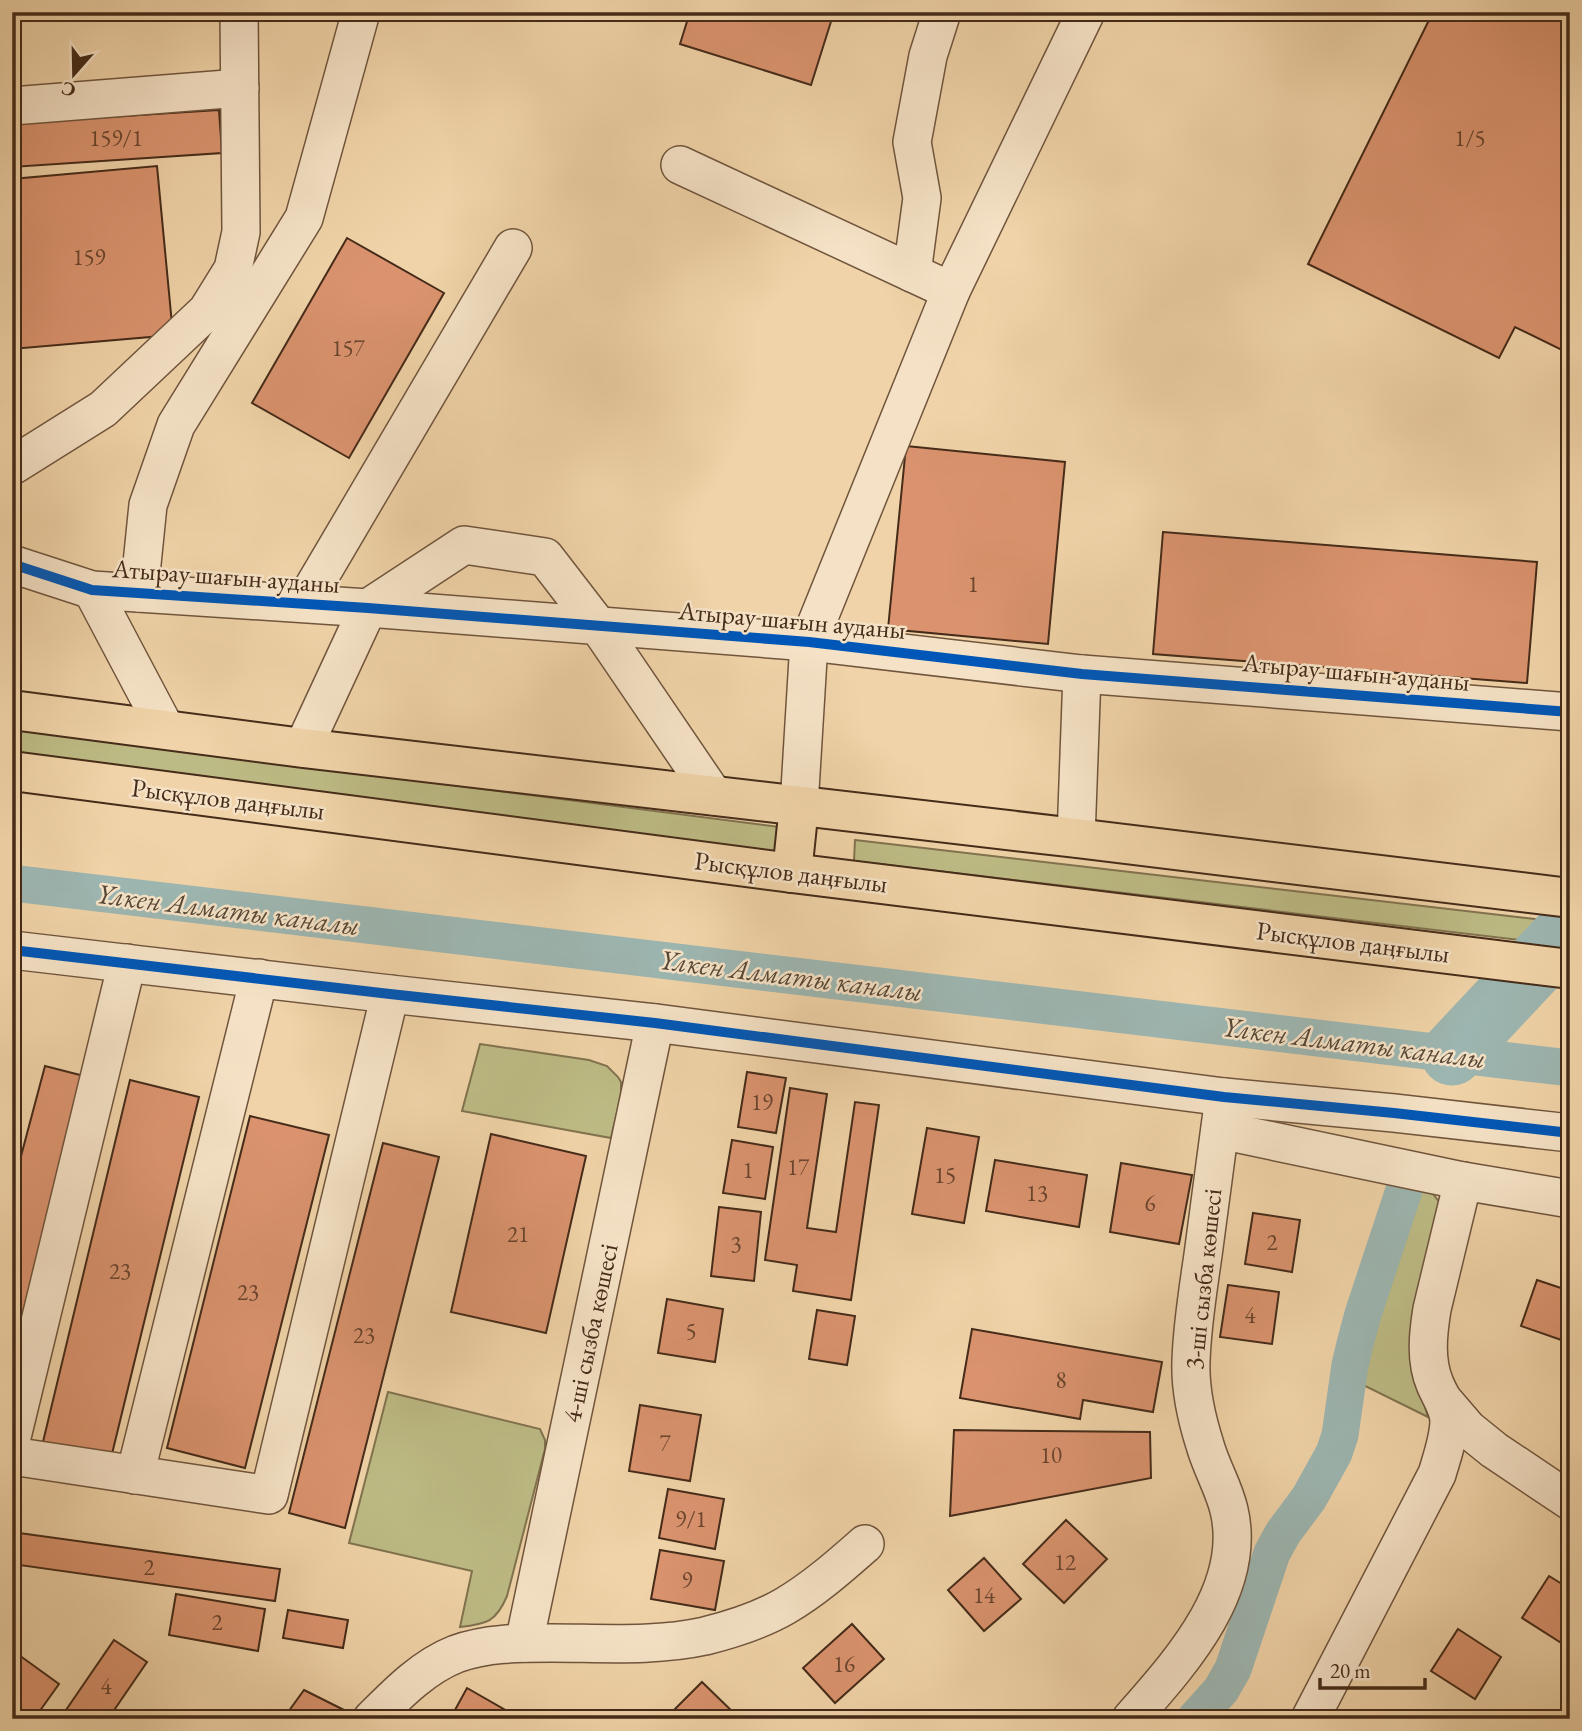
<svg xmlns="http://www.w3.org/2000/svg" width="1582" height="1731" viewBox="0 0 1582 1731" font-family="'EB Garamond',serif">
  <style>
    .green { fill: #bdbb85; stroke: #81734f; stroke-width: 2 }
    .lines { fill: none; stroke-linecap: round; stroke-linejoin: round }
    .canal { stroke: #9db6b1; stroke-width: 37 }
    .river { stroke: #9db6b1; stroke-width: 63 }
    .building { fill: #da936e; stroke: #452b19; stroke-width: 2 }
    .minor-casing { stroke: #70553d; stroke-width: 40 }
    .major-casing { stroke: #452b19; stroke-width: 42 }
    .minor { stroke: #f5e2c6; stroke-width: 37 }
    .major { stroke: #f0d3a8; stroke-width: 38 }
    .cycleway-casing { stroke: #f5e2c6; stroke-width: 15 }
    .cycleway { stroke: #0057b8; stroke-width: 10 }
    .labels { text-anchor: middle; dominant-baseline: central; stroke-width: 5; stroke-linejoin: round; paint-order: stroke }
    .number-label { font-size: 23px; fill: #6a452e }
    .street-label { font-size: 26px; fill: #452b19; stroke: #f5e2c6 }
    .water-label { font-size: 28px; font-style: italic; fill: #574737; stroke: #f5e2c6 }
  </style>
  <rect width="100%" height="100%" fill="#f0d3a8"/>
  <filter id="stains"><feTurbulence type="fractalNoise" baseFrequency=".00286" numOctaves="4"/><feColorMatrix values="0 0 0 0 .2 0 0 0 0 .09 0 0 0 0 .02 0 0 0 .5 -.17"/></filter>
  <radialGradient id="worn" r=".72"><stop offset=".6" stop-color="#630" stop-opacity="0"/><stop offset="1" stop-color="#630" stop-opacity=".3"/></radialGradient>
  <g class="green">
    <polygon points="12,729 780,827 777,857 12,761"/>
    <polygon points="855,840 1570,923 1570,946 854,861"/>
    <polygon points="480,1044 589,1060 607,1066 618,1077 621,1082 621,1097 611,1138 462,1111"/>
    <path d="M 1422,1187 L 1433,1194 L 1440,1203 L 1413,1367 L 1428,1417 L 1359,1383 C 1372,1315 1399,1251 1422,1187 Z"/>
    <path d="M 388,1392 L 540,1429 L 545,1440 L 545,1449 L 507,1596 C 496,1622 487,1624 460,1627 L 472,1571 L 349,1543 Z"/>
  </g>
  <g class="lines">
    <g class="canal">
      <polyline points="12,883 1570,1068"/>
      <polyline points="1195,1719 1221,1690 1233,1669 1272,1553 1283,1533 1309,1498 1334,1453 1340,1435 1350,1365 1355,1344 1363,1314 1404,1190"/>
    </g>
    <polyline class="river" points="1452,1054 1570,928"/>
  </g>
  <g class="building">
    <polygon points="690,12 834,12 811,85 680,44"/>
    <polygon points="1433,12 1570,12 1570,354 1515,327 1499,358 1308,264"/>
    <polygon points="219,110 222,153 12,167 12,123"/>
    <polygon points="157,166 173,335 12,349 12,179"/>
    <polygon points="347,238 444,293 349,458 252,403"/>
    <polygon points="906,446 1065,462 1048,644 888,629"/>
    <polygon points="1163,532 1537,562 1527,683 1153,654"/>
    <polygon points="45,1066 88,1077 12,1365 12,1190"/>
    <polygon points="747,1072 786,1078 776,1133 738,1127"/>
    <polygon points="130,1080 199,1097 110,1462 42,1446"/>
    <polygon points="790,1088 827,1094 807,1228 836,1232 855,1102 879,1105 851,1300 793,1291 797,1265 765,1260"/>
    <polygon points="250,1116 329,1135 245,1468 167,1448"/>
    <polygon points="927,1128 979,1137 964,1223 912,1214"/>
    <polygon points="491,1134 586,1156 546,1333 451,1312"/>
    <polygon points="732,1140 773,1147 765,1199 723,1193"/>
    <polygon points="383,1143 439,1157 345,1528 289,1513"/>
    <polygon points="995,1160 1087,1175 1079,1227 986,1211"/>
    <polygon points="1121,1163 1192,1175 1179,1244 1110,1232"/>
    <polygon points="719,1207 761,1212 754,1281 711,1276"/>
    <polygon points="1253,1213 1300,1220 1292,1272 1245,1264"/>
    <polygon points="1537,1280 1570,1291 1570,1343 1521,1326"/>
    <polygon points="1228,1285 1279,1292 1272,1344 1220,1337"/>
    <polygon points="667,1299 723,1309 715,1362 658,1353"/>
    <polygon points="817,1310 855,1316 847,1365 809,1359"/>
    <polygon points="972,1329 1162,1362 1153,1412 1083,1400 1080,1419 960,1398"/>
    <polygon points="640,1405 701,1415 690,1481 629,1471"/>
    <polygon points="954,1430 1150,1432 1151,1478 950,1516"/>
    <polygon points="668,1489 724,1499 715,1549 659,1538"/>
    <polygon points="1066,1520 1107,1559 1064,1603 1023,1564"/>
    <polygon points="12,1532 280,1569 275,1601 12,1564"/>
    <polygon points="660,1550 724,1561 715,1610 651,1599"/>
    <polygon points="984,1558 1021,1599 984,1631 948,1590"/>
    <polygon points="1549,1576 1570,1589 1570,1641 1566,1646 1522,1618"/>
    <polygon points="176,1594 265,1609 258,1651 169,1635"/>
    <polygon points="288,1610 348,1620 343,1648 283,1638"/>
    <polygon points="852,1624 884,1659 835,1703 803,1668"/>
    <polygon points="1458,1629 1501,1657 1475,1699 1431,1671"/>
    <polygon points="114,1640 147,1662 108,1719 79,1719 66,1710"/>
    <polygon points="12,1650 59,1684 34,1719 12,1719"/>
    <polygon points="702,1682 737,1716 734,1719 671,1719 668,1716"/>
    <polygon points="467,1688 521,1719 450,1719"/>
    <polygon points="304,1690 344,1710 338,1719 283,1719"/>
  </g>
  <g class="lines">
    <defs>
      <g id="minor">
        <polyline points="12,106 240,88"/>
        <polyline points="680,165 951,291"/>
        <polyline points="912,273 922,198 912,142 928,56 942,12"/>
        <polyline points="12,466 103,409 207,311 233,269 241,232 239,12"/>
        <polyline points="12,564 92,590 368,608 809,642 1082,674 1570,712"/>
        <polyline points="92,590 166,730"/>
        <polyline points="139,593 148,505 176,425 304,218 361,12"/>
        <polyline points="304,603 513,248"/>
        <polyline points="303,748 368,608 464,545 545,557 599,627 714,796"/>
        <polyline points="799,806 809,642 951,291 1086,12"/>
        <polyline points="1076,838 1082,674"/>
        <polyline points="12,950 390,994 655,1023 1224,1097 1394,1113 1570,1133"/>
        <polyline points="1220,1130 1463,1181 1570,1199"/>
        <polyline points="1444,1401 1468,1429 1494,1450 1570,1501"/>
        <polyline points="12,1437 127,963"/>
        <polyline points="12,1456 269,1495 390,994"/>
        <polyline points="135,1475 259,978"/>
        <polyline points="524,1643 655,1023"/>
        <path d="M 372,1719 C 397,1694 423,1667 456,1654 C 486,1643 519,1643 551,1643 C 602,1643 655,1647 705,1636 C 733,1629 761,1620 785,1606 C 814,1589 840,1566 865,1544"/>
        <path d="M 1131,1719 C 1179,1664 1248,1590 1229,1510 C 1224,1488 1211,1467 1205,1445 C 1197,1420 1190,1387 1191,1361 C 1192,1326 1198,1290 1203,1255 C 1210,1202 1217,1150 1224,1097"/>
        <path d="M 1310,1719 L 1437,1474 C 1442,1457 1449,1438 1449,1420 C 1448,1407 1440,1396 1435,1384 C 1425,1360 1428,1334 1432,1309 L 1463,1181"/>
      </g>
      <g id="major">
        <polyline points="12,710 303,748 1076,838 1570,898"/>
        <polyline points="12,771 792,873 1570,969"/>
        <polyline points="792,873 799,806"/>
      </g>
    </defs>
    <use href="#minor" class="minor-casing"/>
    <use href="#major" class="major-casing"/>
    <use href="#minor" class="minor"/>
    <use href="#major" class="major"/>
    <defs>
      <g id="cycleway">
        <polyline points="12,564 92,590 368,608 809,642 1082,674 1570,712"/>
        <polyline points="12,950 390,994 655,1023 1224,1097 1394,1113 1570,1133"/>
      </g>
    </defs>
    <use href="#cycleway" class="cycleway-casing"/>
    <use href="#cycleway" class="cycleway"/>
  </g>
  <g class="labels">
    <g class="number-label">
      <text x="116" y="138">159/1</text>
      <text x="1470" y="138">1/5</text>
      <text x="89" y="257">159</text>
      <text x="348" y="348">157</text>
      <text x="973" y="584">1</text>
      <text x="762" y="1102">19</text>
      <text x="798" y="1167">17</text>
      <text x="748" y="1170">1</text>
      <text x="945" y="1175">15</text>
      <text x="1037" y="1193">13</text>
      <text x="1150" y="1203">6</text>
      <text x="518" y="1234">21</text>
      <text x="1272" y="1242">2</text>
      <text x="736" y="1244">3</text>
      <text x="120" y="1271">23</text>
      <text x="248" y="1292">23</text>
      <text x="1250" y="1315">4</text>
      <text x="691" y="1331">5</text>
      <text x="364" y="1335">23</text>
      <text x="1061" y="1380">8</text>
      <text x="665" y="1443">7</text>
      <text x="1051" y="1455">10</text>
      <text x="691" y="1519">9/1</text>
      <text x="1065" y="1562">12</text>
      <text x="149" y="1567">2</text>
      <text x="687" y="1580">9</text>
      <text x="984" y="1595">14</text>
      <text x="217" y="1622">2</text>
      <text x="844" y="1664">16</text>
      <text x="106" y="1686">4</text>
    </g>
    <g class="street-label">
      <text transform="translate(226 576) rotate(4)">Атырау шағын ауданы</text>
      <text transform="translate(792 620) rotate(5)">Атырау шағын ауданы</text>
      <text transform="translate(1356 672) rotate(5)">Атырау шағын ауданы</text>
      <text transform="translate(228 799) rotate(7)">Рысқұлов даңғылы</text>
      <text transform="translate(791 872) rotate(7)">Рысқұлов даңғылы</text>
      <text transform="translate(1353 942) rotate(7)">Рысқұлов даңғылы</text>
      <text transform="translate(1203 1279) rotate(-84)">3-ші сызба көшесі</text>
      <text transform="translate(590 1333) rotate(-78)">4-ші сызба көшесі</text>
    </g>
    <g class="water-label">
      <text transform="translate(228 909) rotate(7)">Үлкен Алматы каналы</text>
      <text transform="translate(791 975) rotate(7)">Үлкен Алматы каналы</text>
      <text transform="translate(1354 1042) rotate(7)">Үлкен Алматы каналы</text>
    </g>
  </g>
  <rect width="1582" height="1731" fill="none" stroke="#f0d3a8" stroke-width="42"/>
  <rect x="14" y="14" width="1554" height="1703" fill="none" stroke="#452b19" stroke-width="3.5"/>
  <rect x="21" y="21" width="1540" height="1689" fill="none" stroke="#452b19" stroke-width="2"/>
  <g transform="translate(74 74) rotate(200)" stroke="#f5e2c6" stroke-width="5" paint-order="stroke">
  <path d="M0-5L12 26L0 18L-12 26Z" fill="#452b19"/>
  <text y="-10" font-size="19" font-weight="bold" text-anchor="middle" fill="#452b19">С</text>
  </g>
  <path d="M1320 1678v10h105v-10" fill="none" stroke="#452b19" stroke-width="3.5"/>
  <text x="1330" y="1678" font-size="21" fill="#452b19" stroke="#f5e2c6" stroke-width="5" paint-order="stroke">20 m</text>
  <rect width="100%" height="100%" filter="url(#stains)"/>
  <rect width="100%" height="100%" fill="url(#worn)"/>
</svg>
